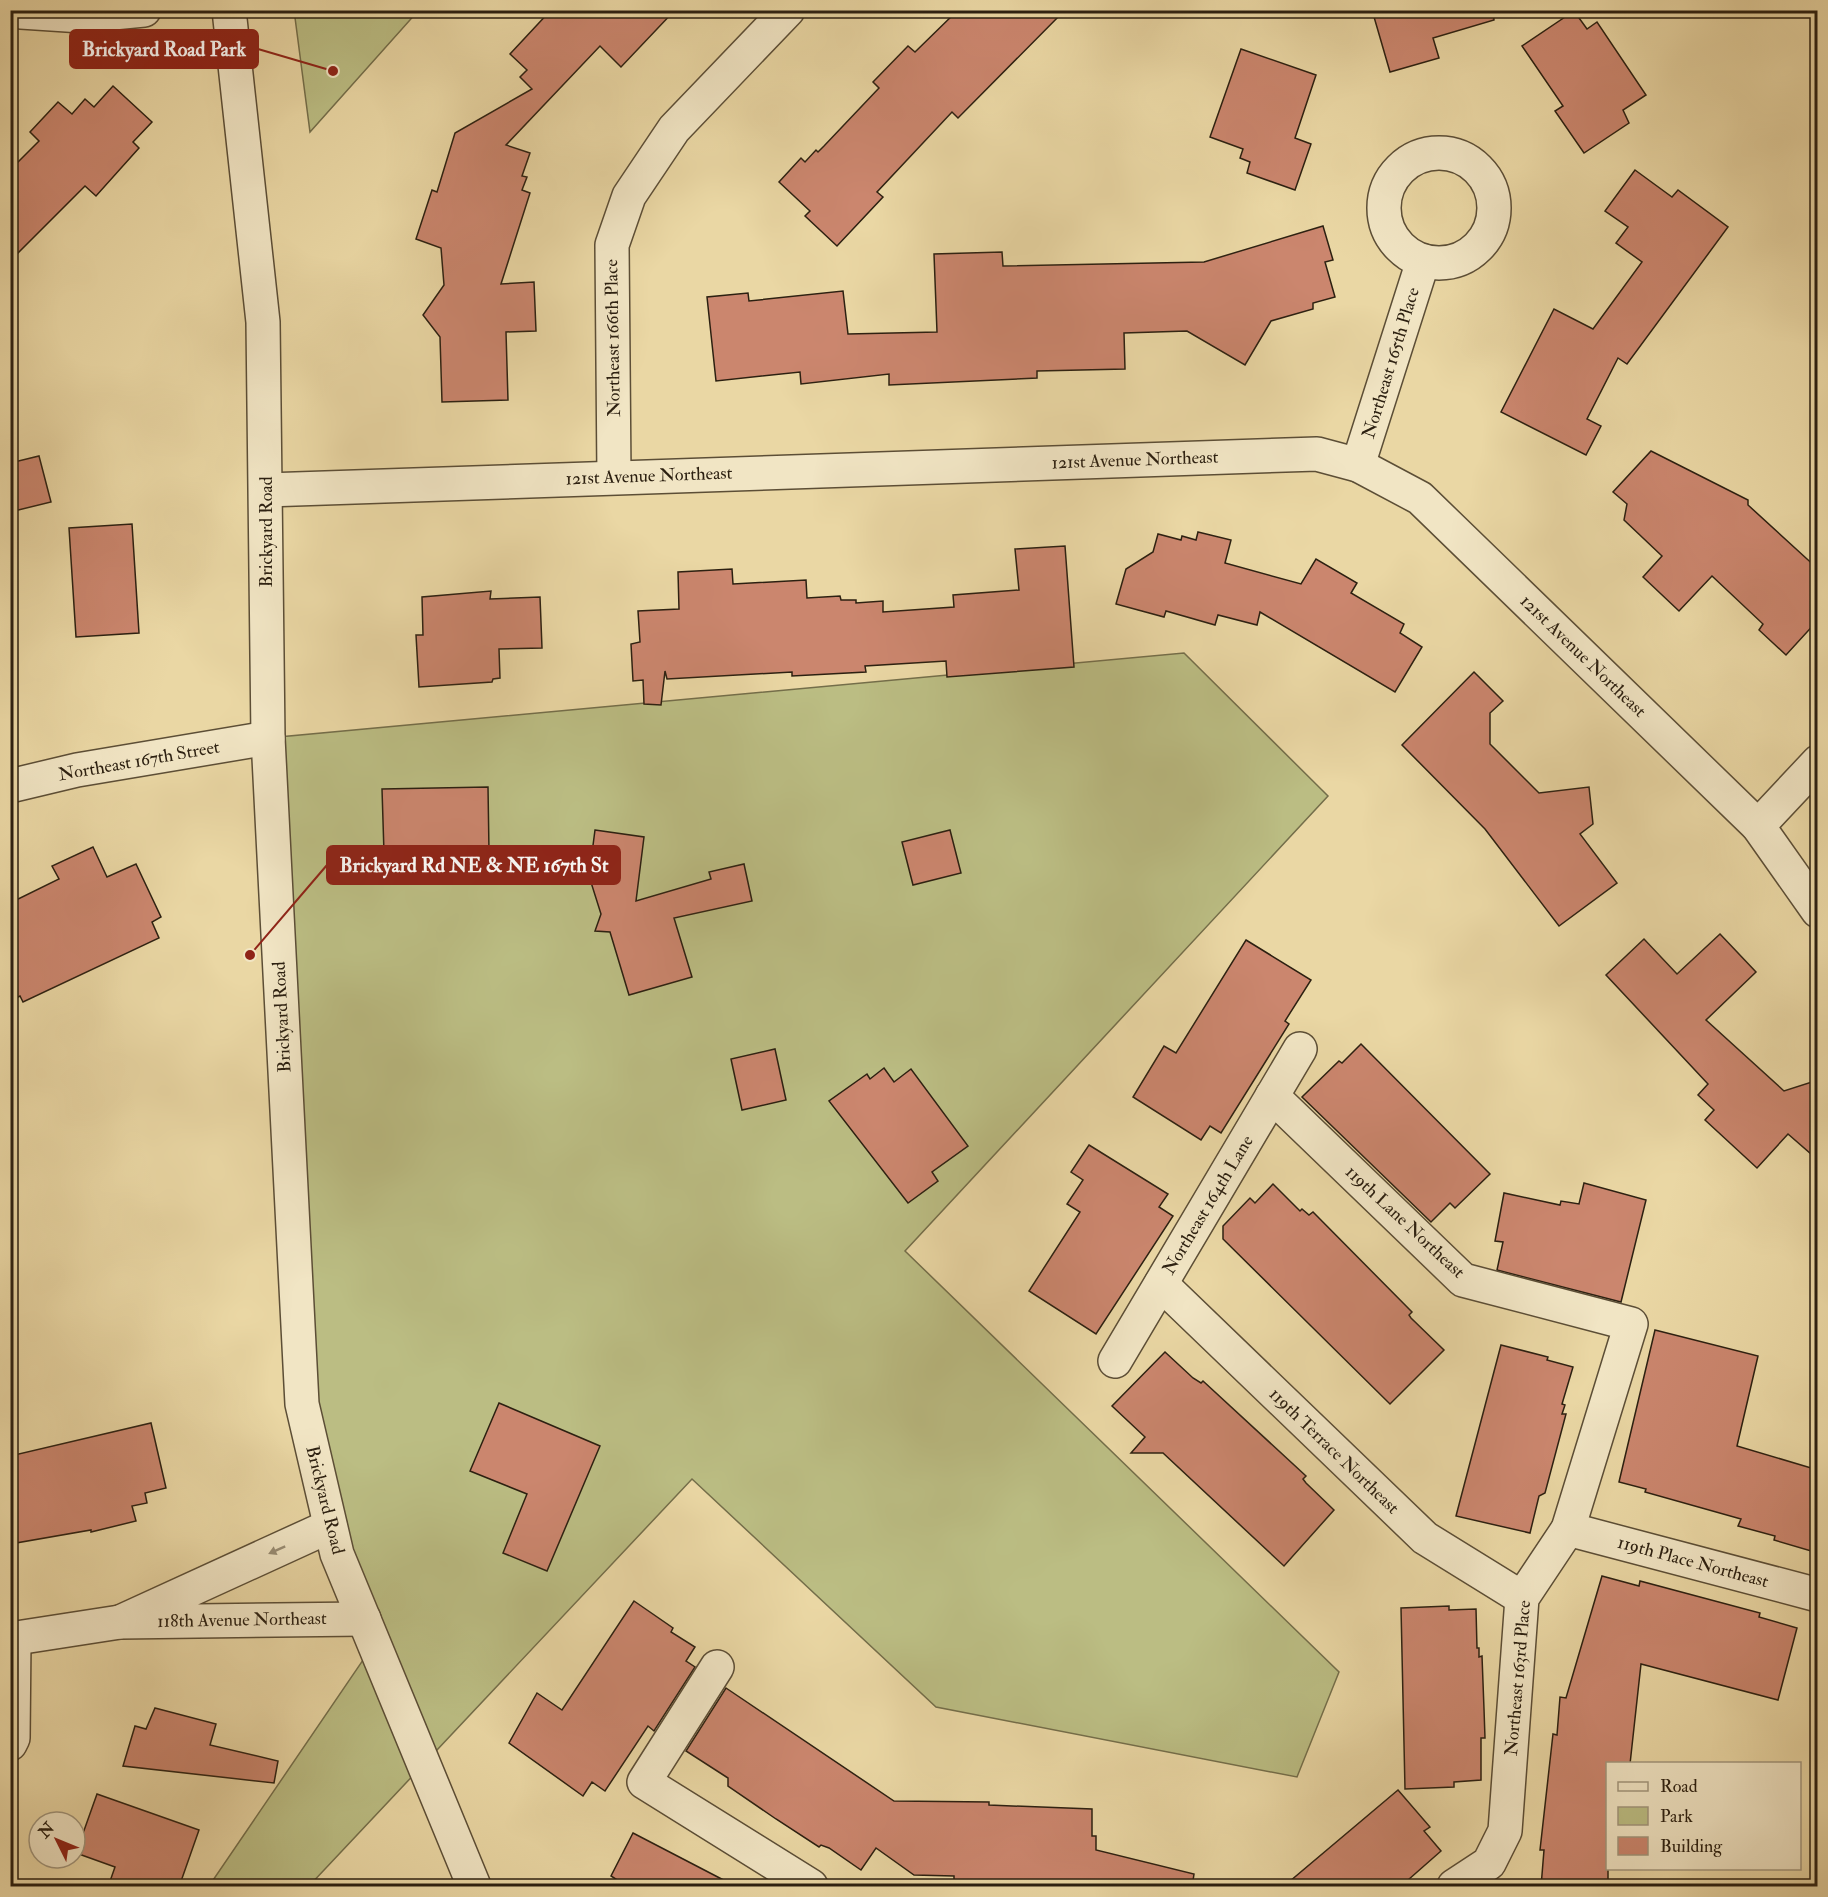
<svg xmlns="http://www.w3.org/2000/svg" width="1828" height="1897" viewBox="0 0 1828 1897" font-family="'IM FELL Double Pica',serif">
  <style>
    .green { fill: #bbbd83; stroke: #746e4a; stroke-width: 1.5 }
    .building { fill: #cb866e; stroke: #2c2011; stroke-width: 1.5 }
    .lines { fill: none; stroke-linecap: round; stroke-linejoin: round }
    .minor-casing { stroke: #5c4e36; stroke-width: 36 }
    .minor { stroke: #f1e5c4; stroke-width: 33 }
    .oneway { fill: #988c73 }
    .labels { text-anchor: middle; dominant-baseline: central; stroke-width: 5; stroke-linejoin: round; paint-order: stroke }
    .street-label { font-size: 18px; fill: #2c2011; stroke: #f1e5c4 }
    .leader { fill: none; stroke: #8f2418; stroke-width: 2 }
    .callout-dot { fill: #8f2418; stroke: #f1e5c4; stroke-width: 2 }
    .callout { fill: #8f2418; stroke: #8f2418; stroke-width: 2 }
    .callout-label { font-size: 20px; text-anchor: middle; font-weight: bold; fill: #fff }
  </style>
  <rect width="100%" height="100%" fill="#ead7a4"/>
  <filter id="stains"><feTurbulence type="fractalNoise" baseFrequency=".00333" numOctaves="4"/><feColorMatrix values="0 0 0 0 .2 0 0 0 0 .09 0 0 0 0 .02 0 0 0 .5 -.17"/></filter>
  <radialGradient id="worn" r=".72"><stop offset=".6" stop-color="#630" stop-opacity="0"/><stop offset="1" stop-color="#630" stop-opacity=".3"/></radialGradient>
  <g class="green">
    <polygon points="294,10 418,10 418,11 310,132"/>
    <polygon points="1184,653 1328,796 905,1251 1339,1672 1297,1777 936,1707 692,1479 309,1886 209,1886 374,1644 299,1403 268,738"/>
  </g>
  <g class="building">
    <polygon points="551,10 675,10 621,67 600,46 506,145 530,153 522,176 527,177 522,190 530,193 501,284 534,282 536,331 506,332 508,400 442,402 440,337 423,315 444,285 441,248 416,239 432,190 437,192 455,133 532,89 520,77 527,70 510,54"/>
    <polygon points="958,10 1065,10 958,118 952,112 877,192 883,197 837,246 805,216 810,211 779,182 801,158 805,162 816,150 818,152 824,146 879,88 873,82 908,46 915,52"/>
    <polygon points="1372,10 1493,10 1494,20 1433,38 1439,58 1390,72"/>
    <polygon points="1574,11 1587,29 1597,22 1646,95 1623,110 1629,123 1584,153 1555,111 1563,106 1522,46"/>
    <polygon points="1241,49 1316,75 1295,138 1311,144 1295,190 1247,173 1250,162 1240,158 1243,149 1210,137"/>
    <polygon points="113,86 152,122 133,142 139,148 96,196 85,186 10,261 10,170 39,141 30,132 58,102 72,114 85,99 94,107"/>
    <polygon points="1635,170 1672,197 1678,190 1728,227 1627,364 1618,358 1587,419 1601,426 1586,455 1501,412 1554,309 1593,329 1642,262 1616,243 1628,227 1605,211"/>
    <polygon points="1323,226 1333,260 1325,262 1335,297 1313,303 1313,309 1271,321 1245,365 1187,331 1124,333 1125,369 1037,371 1037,378 889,385 889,374 801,384 800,372 716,381 707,297 748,293 749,301 843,291 848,334 937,332 934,254 1002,252 1003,266 1204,262"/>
    <polygon points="1651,451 1748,500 1748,505 1818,569 1818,620 1786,655 1759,630 1763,624 1712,576 1679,611 1643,577 1662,556 1624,520 1627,504 1613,492"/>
    <polygon points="39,456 51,502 10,512 10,463"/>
    <polygon points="132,524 139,633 76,637 69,528"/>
    <polygon points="1198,532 1231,540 1225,563 1301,584 1316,559 1357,583 1351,593 1404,624 1400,633 1422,647 1395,692 1260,612 1257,625 1218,615 1215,625 1166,611 1164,617 1116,604 1126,569 1153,552 1158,534 1181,540 1182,536 1196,540"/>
    <polygon points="1065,546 1074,667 947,677 946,661 865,666 866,672 792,676 792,672 667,679 665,671 661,705 644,704 643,680 633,681 631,644 640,642 638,611 679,609 678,572 732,569 733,584 806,580 807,598 840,596 841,600 856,600 856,603 883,601 883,612 954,607 953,595 1019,590 1015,549"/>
    <polygon points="491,591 490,599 540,597 542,648 499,649 500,678 493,679 492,682 419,687 416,635 423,635 422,597"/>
    <polygon points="1474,672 1503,701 1490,713 1490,744 1539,793 1589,787 1593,824 1580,834 1617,883 1559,926 1485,829 1402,745"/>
    <polygon points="488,787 489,851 384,853 382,789"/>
    <polygon points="595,830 644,837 636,901 711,879 709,872 744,864 752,901 674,918 692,977 629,995 610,932 595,931 601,914 589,876"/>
    <polygon points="950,830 961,873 913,885 902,842"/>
    <polygon points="93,847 107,877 136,864 161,917 152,922 159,938 23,1002 20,996 10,1001 10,903 59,879 52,866"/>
    <polygon points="1720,934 1756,972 1706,1020 1784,1091 1818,1080 1818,1160 1788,1134 1757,1168 1705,1120 1714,1110 1698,1095 1708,1084 1606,975 1644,939 1677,974"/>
    <polygon points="1246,940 1311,980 1285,1021 1289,1024 1221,1133 1210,1126 1201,1140 1133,1097 1164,1046 1176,1053"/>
    <polygon points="1361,1044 1490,1174 1455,1208 1450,1203 1431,1222 1302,1097 1339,1061 1342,1063"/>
    <polygon points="775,1049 786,1100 742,1110 731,1059"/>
    <polygon points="884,1068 894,1082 911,1069 968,1146 932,1172 938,1181 908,1203 829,1101 867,1074 870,1079"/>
    <polygon points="1089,1145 1168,1194 1159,1207 1173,1216 1096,1334 1029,1291 1080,1212 1067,1204 1083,1180 1071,1172"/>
    <polygon points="1584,1183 1646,1200 1621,1302 1497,1270 1503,1242 1495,1241 1504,1193 1560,1205 1561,1201 1579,1204"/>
    <polygon points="1273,1184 1300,1211 1302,1209 1309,1215 1313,1212 1412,1312 1409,1315 1411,1318 1444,1350 1390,1404 1223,1239 1223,1226 1250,1198 1255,1203"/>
    <polygon points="1655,1330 1758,1356 1737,1446 1818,1470 1818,1553 1774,1540 1775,1536 1738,1526 1741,1519 1645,1492 1646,1489 1619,1482"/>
    <polygon points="1501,1345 1548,1357 1547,1360 1573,1367 1562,1404 1565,1405 1562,1414 1566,1414 1545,1493 1539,1496 1530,1533 1456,1516"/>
    <polygon points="1165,1352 1193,1378 1201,1383 1203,1381 1306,1476 1303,1479 1306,1483 1334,1510 1284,1566 1163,1453 1131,1453 1145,1437 1112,1406"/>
    <polygon points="499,1403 600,1446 547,1571 503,1553 527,1494 470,1471"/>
    <polygon points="151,1423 166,1488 145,1493 147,1503 132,1506 136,1521 91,1532 91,1530 10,1544 10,1456"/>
    <polygon points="1602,1576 1639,1586 1640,1581 1760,1613 1759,1617 1797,1628 1778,1700 1641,1664 1630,1764 1608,1764 1608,1887 1541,1887 1544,1850 1540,1850 1553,1734 1557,1735 1560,1697 1566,1698"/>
    <polygon points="634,1601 673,1628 671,1632 695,1647 686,1661 695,1667 654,1731 648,1726 605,1791 592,1782 583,1796 509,1743 537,1693 562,1710"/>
    <polygon points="1449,1606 1449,1610 1476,1609 1477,1648 1479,1648 1479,1657 1482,1656 1484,1709 1485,1738 1481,1738 1481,1780 1454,1782 1454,1787 1405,1789 1401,1608"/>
    <polygon points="726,1688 894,1801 989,1802 989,1805 1092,1809 1092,1836 1096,1836 1096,1850 1194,1874 1192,1887 1016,1887 954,1883 954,1876 914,1875 876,1848 861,1870 829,1848 821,1845 819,1847 776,1819 728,1786 728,1778 686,1751"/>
    <polygon points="155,1708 216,1724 210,1745 278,1761 274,1783 123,1766 135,1726 146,1729"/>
    <polygon points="1398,1790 1430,1827 1424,1831 1441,1851 1400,1887 1283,1887"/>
    <polygon points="97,1794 199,1830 179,1887 108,1887 115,1867 76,1853"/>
    <polygon points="633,1833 737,1887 628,1887 611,1876"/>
  </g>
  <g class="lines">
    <defs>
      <g id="minor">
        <polyline points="24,10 21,12 82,16 144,10"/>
        <polyline points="229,10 263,322 268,738 302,1404 337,1554 474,1886"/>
        <circle cx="1439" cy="208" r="55"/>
        <polyline points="1358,465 1423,261"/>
        <polyline points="614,477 612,245 629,196 674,129 788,10"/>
        <polyline points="266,490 1317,454 1358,465 1420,498 1758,826 1818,911"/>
        <polyline points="10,786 77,770 268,738"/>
        <polyline points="1758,826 1818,762"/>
        <polyline points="1272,1096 1463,1280 1631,1324 1568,1529 1522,1598 1505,1831 1489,1863 1454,1886"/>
        <polyline points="1161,1284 1425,1538 1522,1598"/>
        <polyline points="1115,1361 1300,1049"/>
        <polyline points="330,1526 120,1622 364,1619"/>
        <polyline points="1568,1529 1818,1595"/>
        <polyline points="10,1639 120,1622"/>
        <polyline points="717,1667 644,1782 811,1886"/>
        <polyline points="10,1744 13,1738 14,1640"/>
      </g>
    </defs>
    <use href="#minor" class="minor-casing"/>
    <use href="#minor" class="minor"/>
  </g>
  <defs><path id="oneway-solid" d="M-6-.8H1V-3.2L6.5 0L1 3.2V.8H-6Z" transform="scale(1.5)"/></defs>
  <use class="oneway" href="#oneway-solid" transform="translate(277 1550) rotate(156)"/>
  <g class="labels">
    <g class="street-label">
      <text transform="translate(613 338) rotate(-91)">Northeast 166th Place</text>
      <text transform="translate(1391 363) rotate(-73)">Northeast 165th Place</text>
      <text transform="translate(1135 460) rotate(-2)">121st Avenue Northeast</text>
      <text transform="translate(649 476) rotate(-2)">121st Avenue Northeast</text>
      <text transform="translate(266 532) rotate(-90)">Brickyard Road</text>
      <text transform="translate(1583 656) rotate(44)">121st Avenue Northeast</text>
      <text transform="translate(139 761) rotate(-10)">Northeast 167th Street</text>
      <text transform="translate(282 1017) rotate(-93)">Brickyard Road</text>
      <text transform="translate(1208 1205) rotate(-59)">Northeast 164th Lane</text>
      <text transform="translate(1405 1222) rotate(43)">119th Lane Northeast</text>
      <text transform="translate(1334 1451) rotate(44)">119th Terrace Northeast</text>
      <text transform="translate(325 1500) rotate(76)">Brickyard Road</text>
      <text transform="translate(1693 1562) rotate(15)">119th Place Northeast</text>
      <text transform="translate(242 1620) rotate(-1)">118th Avenue Northeast</text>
      <text transform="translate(1518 1678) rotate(-85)">Northeast 163rd Place</text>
    </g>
  </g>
  <path class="leader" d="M333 71L258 49M250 955L327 865"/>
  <g class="callout-dot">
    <circle cx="333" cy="71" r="6"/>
    <circle cx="250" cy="955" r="6"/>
  </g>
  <g class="callout">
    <rect x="70" y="30" width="188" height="38" rx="6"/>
    <rect x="327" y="846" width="293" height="38" rx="6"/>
  </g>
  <g class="callout-label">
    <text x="164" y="56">Brickyard Road Park</text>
    <text x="474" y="872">Brickyard Rd NE &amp; NE 167th St</text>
  </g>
  <rect width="1828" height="1897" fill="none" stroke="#ead7a4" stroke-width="36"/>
  <rect x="12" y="12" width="1804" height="1873" fill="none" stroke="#2c2011" stroke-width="3"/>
  <rect x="18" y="18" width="1792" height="1861" fill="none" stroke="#2c2011" stroke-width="1.5"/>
  <rect x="1606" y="1762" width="195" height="108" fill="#f1e5c4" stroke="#a2967c" stroke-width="1.5"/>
  <rect x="1618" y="1782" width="30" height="9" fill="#f1e5c4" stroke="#a2967c" stroke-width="1.5"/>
  <text x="1660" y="1792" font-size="18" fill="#2c2011">Road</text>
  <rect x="1618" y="1807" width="30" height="18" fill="#bbbd83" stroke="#a2967c" stroke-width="1.5"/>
  <text x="1660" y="1822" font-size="18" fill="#2c2011">Park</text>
  <rect x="1618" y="1837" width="30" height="18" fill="#cb866e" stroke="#a2967c" stroke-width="1.5"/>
  <text x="1660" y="1852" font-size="18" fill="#2c2011">Building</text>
  <g transform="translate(57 1840) rotate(313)"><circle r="28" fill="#f1e5c4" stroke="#a2967c" stroke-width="1.5"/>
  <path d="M0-4.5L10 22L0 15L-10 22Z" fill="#8f2418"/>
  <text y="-9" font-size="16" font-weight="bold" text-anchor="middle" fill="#2c2011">N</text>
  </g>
  <rect width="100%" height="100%" filter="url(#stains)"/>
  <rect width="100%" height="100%" fill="url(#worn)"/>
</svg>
